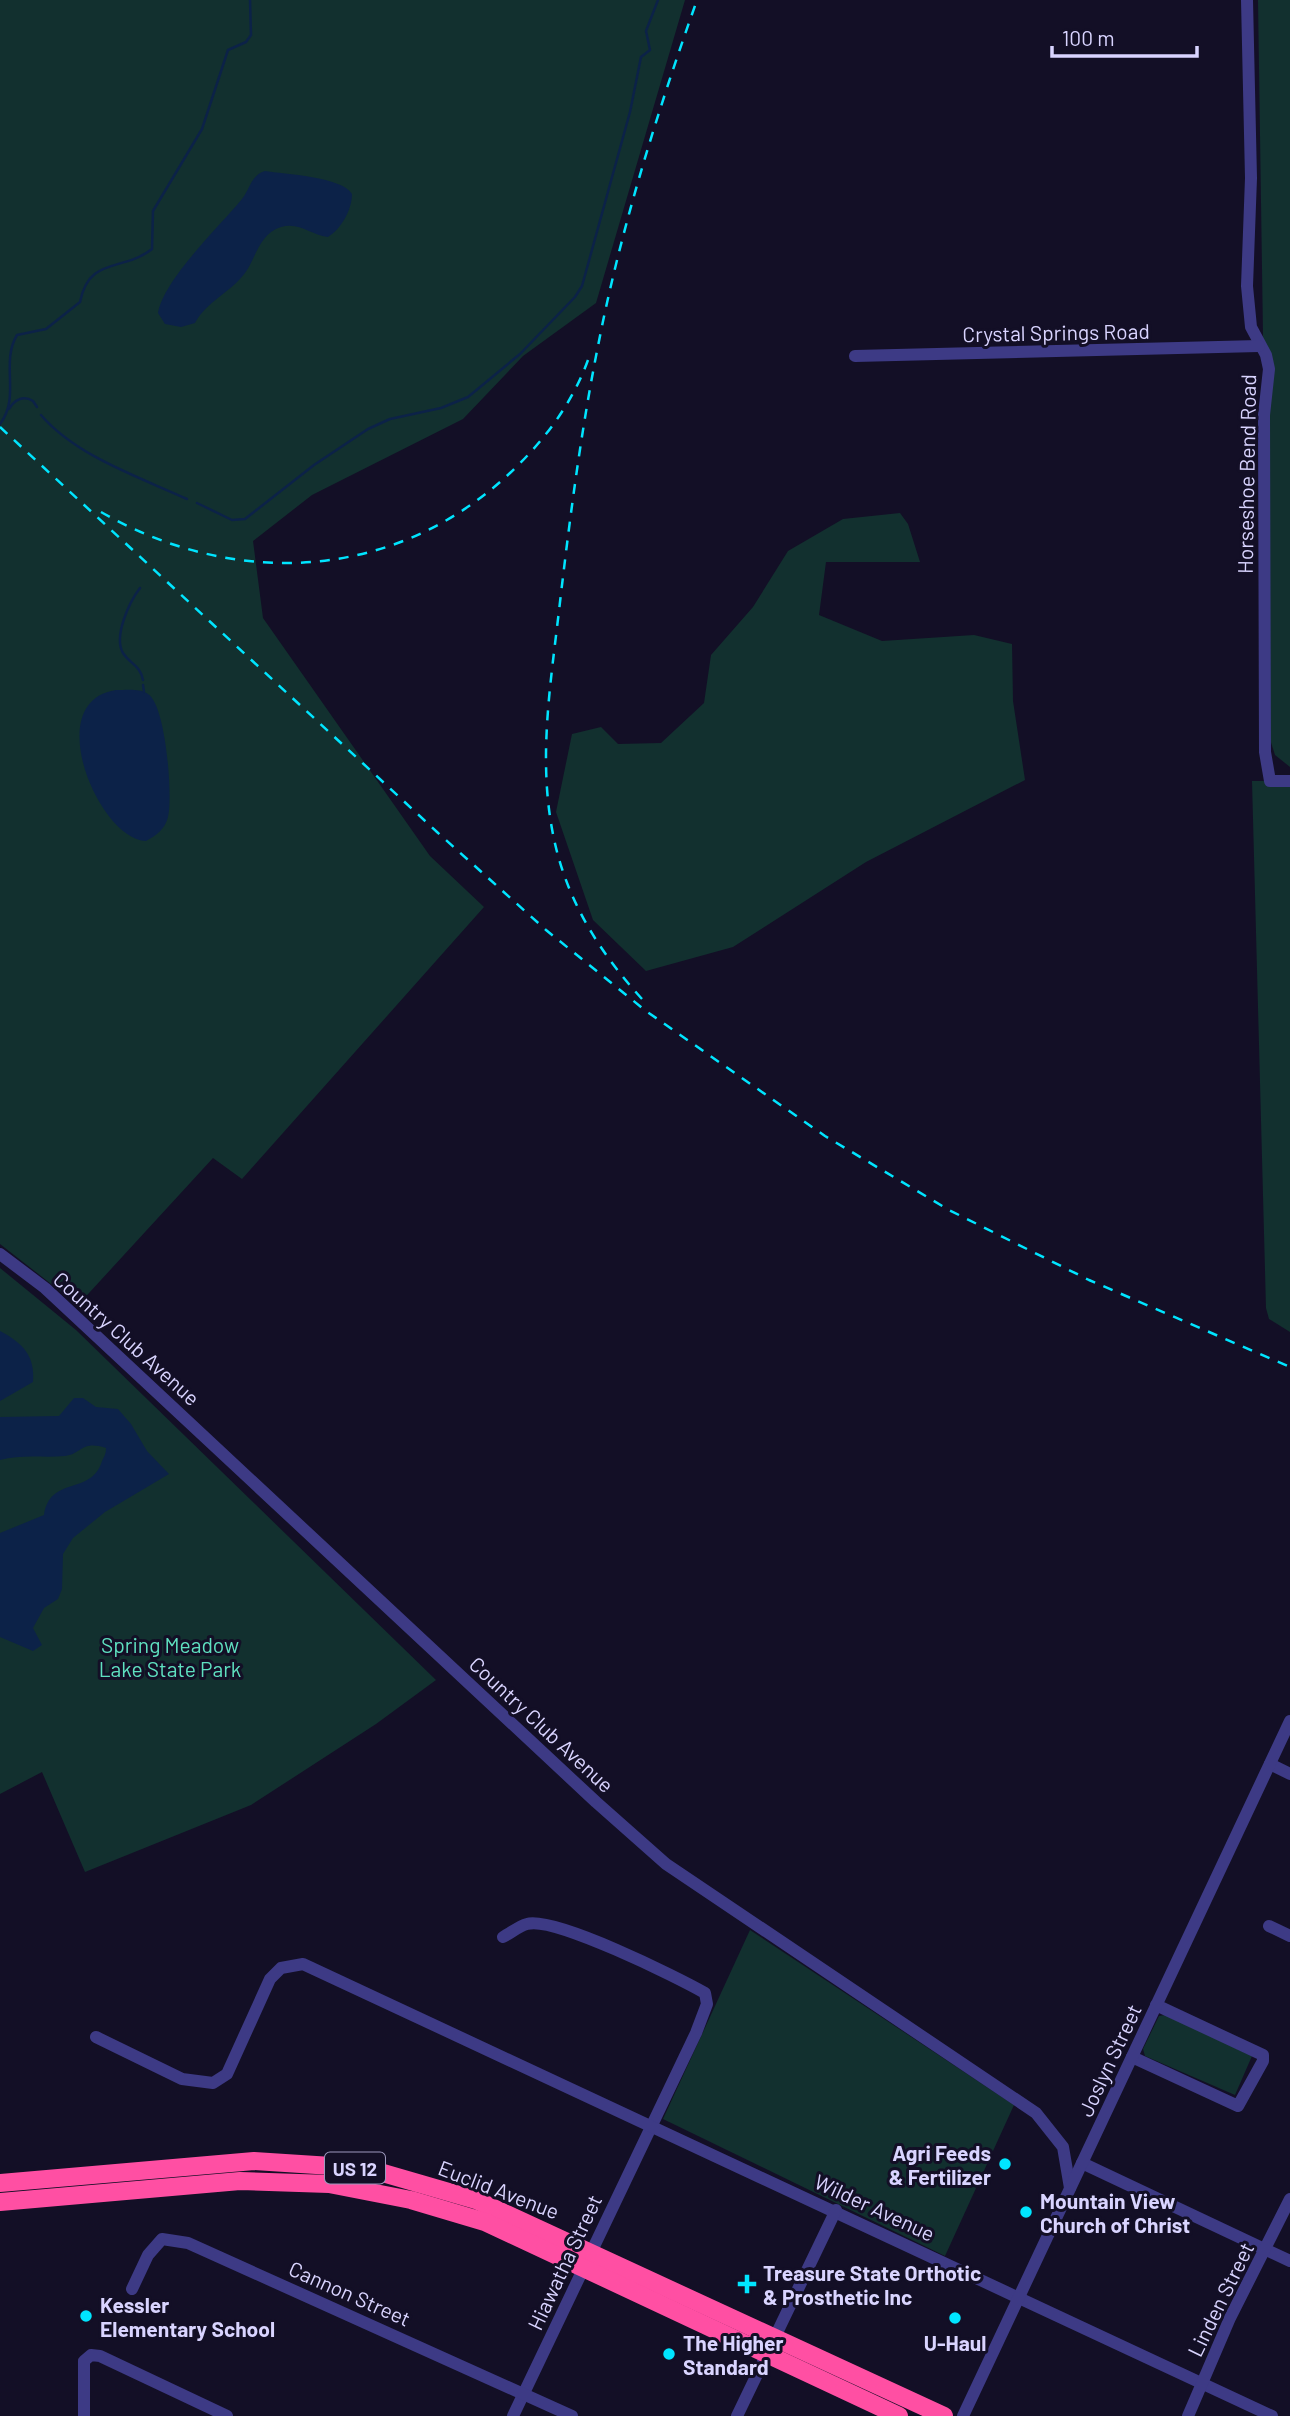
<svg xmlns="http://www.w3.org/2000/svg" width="1290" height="2416" viewBox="0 0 1290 2416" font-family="Barlow,sans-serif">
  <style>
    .green { fill: #12302f }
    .water { fill: #0c2248 }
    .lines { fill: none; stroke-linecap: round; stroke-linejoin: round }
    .stream { stroke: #0c2248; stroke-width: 2.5 }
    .minor { stroke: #3d3a85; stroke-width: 12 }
    .highway { stroke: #ff4fa3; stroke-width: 18 }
    .rail { stroke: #00e5ff; stroke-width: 2.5; stroke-dasharray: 10 9; stroke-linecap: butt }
    .poi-dot { fill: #00e5ff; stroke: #130f26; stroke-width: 2.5 }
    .labels { text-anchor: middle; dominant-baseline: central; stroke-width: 6; stroke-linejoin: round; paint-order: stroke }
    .shield { fill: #130f26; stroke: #9e99be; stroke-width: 2 }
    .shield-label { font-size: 19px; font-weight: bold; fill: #d9d4ff }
    .street-label { font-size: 21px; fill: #d9d4ff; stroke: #130f26 }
    .park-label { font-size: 21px; fill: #5fe0c0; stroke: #130f26 }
    .poi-label { font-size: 21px; font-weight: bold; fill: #d9d4ff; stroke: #130f26; text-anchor: start }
  </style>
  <rect width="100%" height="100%" fill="#130f26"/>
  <g class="green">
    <polygon points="0,0 685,0 596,303 523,356 463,419 312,495 253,541 263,618 430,856 484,907 242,1179 213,1158 78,1305 0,1244"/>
    <polygon points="1258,0 1290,0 1290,767 1275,755 1269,736"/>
    <polygon points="900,513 908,524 920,562 826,562 819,615 882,641 974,635 1012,644 1013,701 1025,780 866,862 733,947 646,971 593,920 556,812 572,734 601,727 618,744 661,743 704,703 711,655 753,607 788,551 843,519"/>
    <polygon points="1252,781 1290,781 1290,1332 1269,1319 1266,1308"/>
    <polygon points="0,1268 76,1330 436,1680 376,1724 251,1805 85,1872 42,1772 0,1794"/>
    <polygon points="750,1930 1014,2105 945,2256 663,2119"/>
    <polygon points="1165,2015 1252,2056 1235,2095 1145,2056 1143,2049 1159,2016"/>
  </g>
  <g class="water">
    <path d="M 265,171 C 284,174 343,177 352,194 C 352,210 341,229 328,237 C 310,235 300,222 281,227 C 259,234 256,258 245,273 C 230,293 207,301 195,323 L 181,327 L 165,324 L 158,313 C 164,279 219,227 242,199 C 250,189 251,175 265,171 Z"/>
    <path d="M 116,690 C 126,690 140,688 148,694 C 166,705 173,797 168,817 C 165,829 157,835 146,841 C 99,840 40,701 116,690 Z"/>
    <path d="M 0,1331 C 23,1343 35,1356 33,1382 L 0,1401 Z"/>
    <path d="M 74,1398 L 83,1398 L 96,1407 L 118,1409 L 131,1424 L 147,1451 L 169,1474 L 105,1512 L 73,1538 L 63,1554 L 62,1589 L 58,1599 L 44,1608 L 33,1628 L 42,1645 L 33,1651 L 0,1637 L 0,1533 L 44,1515 C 50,1476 89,1495 101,1464 C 103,1457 106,1456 106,1448 C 81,1440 82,1454 65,1456 C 43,1458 21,1454 0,1460 L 0,1417 L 59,1416 Z"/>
  </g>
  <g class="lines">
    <g class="stream">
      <path d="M 9,409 C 14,400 23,395 33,401 L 37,407"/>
      <path d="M 41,415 C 76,456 139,477 187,499"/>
      <path d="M 0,424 C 21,397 0,363 17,335 L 46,329 L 80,302 C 89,256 123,272 152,249 L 153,211 L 202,129 L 228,50 L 246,42 L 251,35 L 250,0"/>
      <polyline points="197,503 232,520 245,519 314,465 368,429 390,419 441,408 468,397 520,354 575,297 582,286 630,112 641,57 650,50 646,31 658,0"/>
      <path d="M 140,588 C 130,601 113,636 123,653 C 130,664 141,666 143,680"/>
      <polyline points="143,685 144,692"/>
    </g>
    <g class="minor">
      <polyline points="1247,0 1251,178 1247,286 1251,327 1266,355 1269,369 1264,415 1265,752 1270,781 1290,781"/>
      <polyline points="855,356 1259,346"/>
      <polyline points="0,1254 45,1288 596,1802 666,1864 1036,2113 1063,2147 1070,2188"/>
      <polyline points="1270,1764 1290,1774"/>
      <polyline points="1269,1926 1290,1936"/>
      <path d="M 503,1937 C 511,1933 519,1926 527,1924 C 554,1916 677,1977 705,1993 L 707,2004 L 696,2033 L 513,2416"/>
      <polyline points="96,2037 182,2079 213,2083 227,2074 270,1979 281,1968 303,1964 1272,2416"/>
      <polyline points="1132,2057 1238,2106 1263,2061 1263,2055 1156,2005"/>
      <polyline points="1082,2163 1290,2261"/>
      <polyline points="132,2289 148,2255 162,2239 188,2243 572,2416"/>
      <polyline points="84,2416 84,2361 91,2355 100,2356 227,2416"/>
      <polyline points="737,2416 836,2210"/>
      <polyline points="963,2416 1290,1721"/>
      <polyline points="1188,2416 1230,2318 1290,2199"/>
    </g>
    <g class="highway">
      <polyline points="0,2183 254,2161 347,2167 383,2173 476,2200 944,2416"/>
      <polyline points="0,2202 240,2181 329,2184 411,2200 485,2222 899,2416"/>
    </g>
    <g class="rail">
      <polyline points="0,427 437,832 546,930 646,1011 825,1136 949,1210 1089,1280 1290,1367"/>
      <path d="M 101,512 C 235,589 395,581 510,473 C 544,441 572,404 588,360"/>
      <path d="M 642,999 C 600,953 567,901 554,839 C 537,760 551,682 560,602 C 570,517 581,431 598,346 C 621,228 657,113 697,0"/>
    </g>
  </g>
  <g class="poi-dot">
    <circle cx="1005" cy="2164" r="7"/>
    <circle cx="1026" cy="2212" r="7"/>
    <path d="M743.5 2273.5h7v7h7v7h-7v7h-7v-7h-7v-7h7z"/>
    <circle cx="86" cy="2316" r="7"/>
    <circle cx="955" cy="2318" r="7"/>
    <circle cx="669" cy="2354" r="7"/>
  </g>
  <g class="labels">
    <rect class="shield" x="325" y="2152.5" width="60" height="31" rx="5"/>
    <g class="shield-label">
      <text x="355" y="2168">US 12</text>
    </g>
    <g class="street-label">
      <text transform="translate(1056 332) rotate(-1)">Crystal Springs Road</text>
      <text transform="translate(1246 474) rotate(-89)">Horseshoe Bend Road</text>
      <text transform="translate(127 1338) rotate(42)">Country Club Avenue</text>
      <text transform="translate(542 1724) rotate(43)">Country Club Avenue</text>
      <text transform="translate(1109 2060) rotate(-65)">Joslyn Street</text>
      <text transform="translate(499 2189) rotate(21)">Euclid Avenue</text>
      <text transform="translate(875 2207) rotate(25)">Wilder Avenue</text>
      <text transform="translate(564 2262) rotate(-65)">Hiawatha Street</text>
      <text transform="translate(350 2293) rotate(24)">Cannon Street</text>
      <text transform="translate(1220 2299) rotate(-64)">Linden Street</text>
    </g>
    <g class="park-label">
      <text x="170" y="1644">Spring Meadow<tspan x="170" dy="24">Lake State Park</tspan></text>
    </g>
    <g class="poi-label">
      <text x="991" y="2152" text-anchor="end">Agri Feeds<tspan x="991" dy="24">&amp; Fertilizer</tspan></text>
      <text x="1040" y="2200">Mountain View<tspan x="1040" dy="24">Church of Christ</tspan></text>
      <text x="763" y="2272">Treasure State Orthotic<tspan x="763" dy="24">&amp; Prosthetic Inc</tspan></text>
      <text x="100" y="2304">Kessler<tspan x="100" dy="24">Elementary School</tspan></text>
      <text x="683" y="2342">The Higher<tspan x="683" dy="24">Standard</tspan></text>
      <text x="955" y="2342" text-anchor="middle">U-Haul</text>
    </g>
  </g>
  <path d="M1052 46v10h145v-10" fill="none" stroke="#d9d4ff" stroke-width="3.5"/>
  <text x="1062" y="46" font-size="21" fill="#d9d4ff" stroke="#130f26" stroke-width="5" paint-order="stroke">100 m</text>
</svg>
